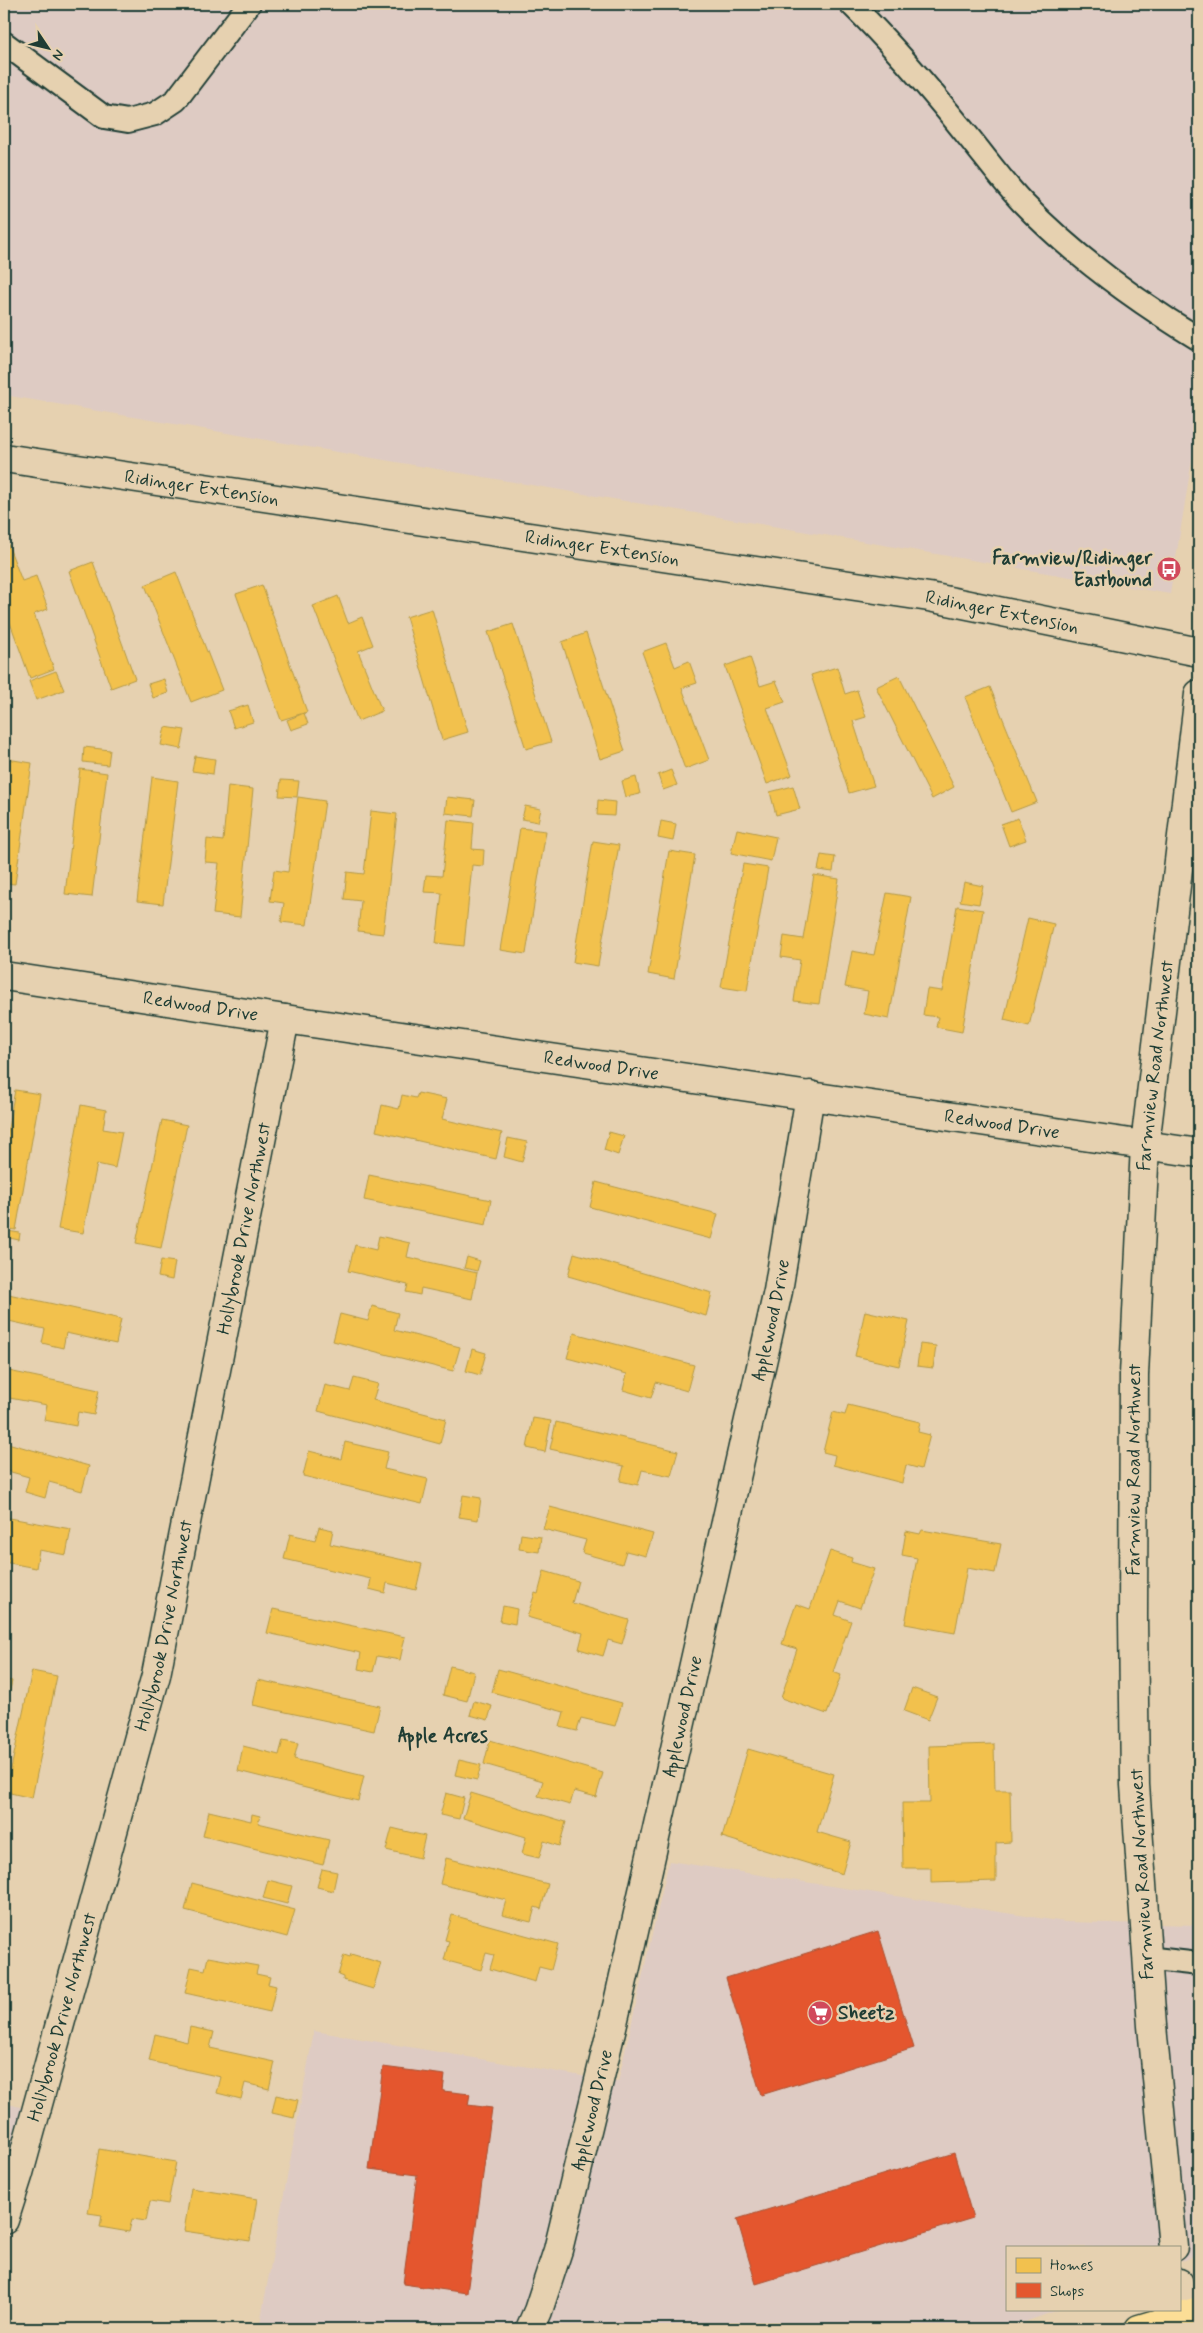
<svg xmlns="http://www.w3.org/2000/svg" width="1203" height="2333" viewBox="0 0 1203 2333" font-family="Mynerve,sans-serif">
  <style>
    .built { fill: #decbc3 }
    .homes { fill: #f2c14e; stroke: #b39946 }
    .shops { fill: #e4572e; stroke: #a94f30 }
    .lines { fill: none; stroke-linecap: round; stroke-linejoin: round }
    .lane-casing { stroke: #1f3d34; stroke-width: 26 }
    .street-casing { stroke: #1f3d34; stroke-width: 31 }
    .primary-casing { stroke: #1f3d34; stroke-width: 31 }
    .lane { stroke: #e6d1b0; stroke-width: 22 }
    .street { stroke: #e6d1b0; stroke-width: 28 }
    .primary { stroke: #fcde96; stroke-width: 28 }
    .labels { text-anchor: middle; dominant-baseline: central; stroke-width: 5; stroke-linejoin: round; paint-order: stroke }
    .street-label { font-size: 19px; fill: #1f3d34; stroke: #e6d1b0 }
    .poi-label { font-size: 19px; font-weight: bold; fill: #1f3d34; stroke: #e6d1b0; text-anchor: end }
    .neighbourhood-label { font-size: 20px; font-weight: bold; fill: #1f3d34; stroke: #e6d1b0 }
  </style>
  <rect width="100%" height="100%" fill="#e6d1b0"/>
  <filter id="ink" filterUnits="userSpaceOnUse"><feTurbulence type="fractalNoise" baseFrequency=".02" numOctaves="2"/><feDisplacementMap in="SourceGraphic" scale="10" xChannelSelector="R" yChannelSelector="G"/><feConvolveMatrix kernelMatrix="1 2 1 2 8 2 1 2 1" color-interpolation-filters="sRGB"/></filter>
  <g filter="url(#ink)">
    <g class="built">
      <polygon points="4,4 1199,4 1199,417 1170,594 4,395"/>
      <polygon points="669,1861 1065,1922 1199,1925 1199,2254 1179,2262 1179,2247 1007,2247 1007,2309 1061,2309 1005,2329 259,2329 314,2031 618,2082"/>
      <polygon points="4,2103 24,2108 4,2176"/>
    </g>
    <g class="homes">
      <polygon points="7,542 22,581 36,576 48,609 34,614 54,669 30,678 4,606 4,543"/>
      <polygon points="93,562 135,679 111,688 69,571"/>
      <polygon points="176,572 222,690 191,702 145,585"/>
      <polygon points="262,585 307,712 281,720 236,594"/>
      <polygon points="338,596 348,623 362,617 373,645 358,651 382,711 358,721 313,606"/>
      <polygon points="432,609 468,732 442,740 406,617"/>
      <polygon points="513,624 551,742 526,749 488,632"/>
      <polygon points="586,633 625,751 600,759 562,642"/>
      <polygon points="666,643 675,667 689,661 697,683 682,688 709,760 685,769 642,652"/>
      <polygon points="750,657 760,686 776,681 785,702 767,708 792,775 767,784 725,666"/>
      <polygon points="837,667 845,694 857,690 866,717 853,721 874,786 849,793 811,675"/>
      <polygon points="56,671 64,690 36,700 29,681"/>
      <polygon points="899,676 954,787 932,799 876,687"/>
      <polygon points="164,679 168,693 153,698 148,684"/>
      <polygon points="990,687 1037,802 1011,812 965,697"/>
      <polygon points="248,705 253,722 234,728 228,711"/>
      <polygon points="304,713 308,724 291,730 287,720"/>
      <polygon points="165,727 185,730 181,749 161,745"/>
      <polygon points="84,747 110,750 108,765 83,762"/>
      <polygon points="195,756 215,759 213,774 192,771"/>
      <polygon points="7,759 32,763 15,884 4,883 4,780"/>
      <polygon points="80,769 107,773 92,897 65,894"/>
      <polygon points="671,770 677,785 663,790 658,775"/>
      <polygon points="152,777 178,781 163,904 137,901"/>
      <polygon points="636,777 640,794 626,797 622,781"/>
      <polygon points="281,780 299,781 297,797 279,796"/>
      <polygon points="228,786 253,789 240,917 213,914 219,863 205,862 207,839 223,841"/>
      <polygon points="793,786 800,809 776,815 770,792"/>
      <polygon points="298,797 325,801 307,925 281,922 284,903 270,901 274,870 288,872"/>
      <polygon points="447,797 475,800 473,816 445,813"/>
      <polygon points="598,800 615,802 614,816 597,815"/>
      <polygon points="525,806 541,809 538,822 522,819"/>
      <polygon points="371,811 397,814 383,934 358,931 361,901 344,899 347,872 364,874"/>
      <polygon points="1018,818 1026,840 1009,846 1001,824"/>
      <polygon points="448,820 474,823 472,849 484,850 483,866 472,865 464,946 436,943 442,893 424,892 426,875 442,876"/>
      <polygon points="661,821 676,824 673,841 658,838"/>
      <polygon points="520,828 546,831 526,954 500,950"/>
      <polygon points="737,829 776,837 771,861 731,853"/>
      <polygon points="593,841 619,845 598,966 573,962"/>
      <polygon points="669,851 695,855 674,979 648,974"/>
      <polygon points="821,855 835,857 833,872 818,870"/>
      <polygon points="743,864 768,868 747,991 721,987"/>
      <polygon points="814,875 839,879 819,1004 794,1001 800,960 781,957 784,936 803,939"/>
      <polygon points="964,882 983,886 979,904 960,901"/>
      <polygon points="887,893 911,897 889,1019 864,1014 868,991 845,987 852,951 874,955"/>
      <polygon points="957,906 983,910 962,1032 936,1027 938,1017 923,1015 927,989 942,991"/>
      <polygon points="1028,918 1054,924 1029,1026 1004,1020"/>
      <polygon points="15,1090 40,1094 16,1230 4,1228 4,1151"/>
      <polygon points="418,1093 447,1099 442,1119 502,1133 496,1159 376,1131 382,1105 399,1109 402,1095 416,1098"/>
      <polygon points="81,1105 106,1110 103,1129 122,1132 115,1168 97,1164 83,1233 58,1229"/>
      <polygon points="162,1120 187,1125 161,1248 136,1243"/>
      <polygon points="609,1132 624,1136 618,1155 604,1150"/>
      <polygon points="508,1138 527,1142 522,1162 504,1157"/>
      <polygon points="369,1175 491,1200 486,1225 364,1200"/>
      <polygon points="596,1182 718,1214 711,1239 590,1207"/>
      <polygon points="7,1231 20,1233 19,1240 5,1237"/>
      <polygon points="379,1236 410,1243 407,1257 477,1273 472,1299 421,1288 420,1295 406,1292 408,1285 348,1271 355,1245 376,1250"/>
      <polygon points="574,1253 712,1293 706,1316 568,1276"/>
      <polygon points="467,1257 480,1261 477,1271 464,1268"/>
      <polygon points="161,1260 175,1262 172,1280 158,1277"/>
      <polygon points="4,1293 121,1319 116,1344 66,1333 63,1348 42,1343 45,1329 4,1320"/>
      <polygon points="372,1306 398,1313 394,1330 460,1347 453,1371 333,1341 340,1314 368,1321"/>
      <polygon points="865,1311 909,1321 899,1366 855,1356"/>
      <polygon points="574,1333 694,1365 687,1391 656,1382 651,1398 623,1390 627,1374 567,1358"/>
      <polygon points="920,1344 936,1346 933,1368 917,1366"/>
      <polygon points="472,1349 486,1353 480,1375 466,1371"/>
      <polygon points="4,1370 99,1390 94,1415 78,1412 76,1426 44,1420 47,1405 4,1397"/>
      <polygon points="354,1378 378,1384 373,1400 446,1419 440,1444 318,1411 325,1385 350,1391"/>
      <polygon points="848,1405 920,1422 918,1432 930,1435 921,1469 906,1465 902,1483 833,1465 835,1455 823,1452 833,1412 845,1415"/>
      <polygon points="533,1418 551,1421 545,1452 527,1448"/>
      <polygon points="556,1422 678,1451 671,1476 642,1470 638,1485 620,1481 624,1466 550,1449"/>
      <polygon points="4,1442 89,1466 82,1491 49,1482 45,1498 25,1492 29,1477 4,1470"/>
      <polygon points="345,1442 388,1452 384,1469 428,1479 422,1504 303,1476 309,1451 341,1459"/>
      <polygon points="463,1495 481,1498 478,1520 459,1517"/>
      <polygon points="550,1507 653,1534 646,1556 626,1551 622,1564 582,1553 586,1540 543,1529"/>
      <polygon points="4,1517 71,1529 66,1555 39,1550 36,1568 4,1562"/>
      <polygon points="319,1527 333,1530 330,1544 422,1564 416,1590 387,1583 385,1593 369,1589 371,1579 284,1559 290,1534 315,1540"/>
      <polygon points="922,1530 1001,1544 995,1573 967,1568 955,1633 905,1624 917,1558 902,1555 906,1531 920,1534"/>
      <polygon points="521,1534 541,1537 539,1552 519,1549"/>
      <polygon points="830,1551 852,1558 851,1562 874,1569 860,1608 840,1601 835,1615 851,1621 833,1672 841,1675 827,1714 781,1698 797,1649 782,1644 796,1604 810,1609"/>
      <polygon points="544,1571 578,1581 572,1603 629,1620 622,1644 608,1640 603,1656 579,1649 583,1633 527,1617 535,1593 538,1594"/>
      <polygon points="503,1606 517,1609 515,1624 500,1621"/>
      <polygon points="273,1609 405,1637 400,1660 377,1656 373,1672 358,1669 361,1653 267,1633"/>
      <polygon points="450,1666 474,1672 467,1701 443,1695"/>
      <polygon points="498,1669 622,1703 615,1726 581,1718 577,1731 560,1727 564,1712 492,1692"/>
      <polygon points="32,1671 57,1676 32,1798 6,1792"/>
      <polygon points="4,1679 12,1681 4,1716"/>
      <polygon points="258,1680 380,1706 374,1731 253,1705"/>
      <polygon points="912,1688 937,1697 928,1720 904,1711"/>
      <polygon points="474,1701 492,1706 488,1720 470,1715"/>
      <polygon points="283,1740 298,1743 294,1759 364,1776 358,1801 238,1771 243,1746 279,1755"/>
      <polygon points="490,1740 603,1773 596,1797 574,1791 570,1805 538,1796 543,1781 484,1764"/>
      <polygon points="994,1744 995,1790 1010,1790 1011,1842 996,1843 996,1881 931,1883 931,1868 903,1868 902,1803 930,1803 929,1746"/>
      <polygon points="748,1749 834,1774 817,1832 851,1842 842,1874 722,1837"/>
      <polygon points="459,1760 481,1765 477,1780 455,1775"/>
      <polygon points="446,1793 464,1798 459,1819 440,1815"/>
      <polygon points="471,1793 566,1822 559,1846 544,1841 539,1858 522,1854 526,1837 463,1818"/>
      <polygon points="209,1811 251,1821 252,1814 260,1816 258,1823 329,1840 323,1865 203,1836"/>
      <polygon points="392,1828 425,1836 420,1858 386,1850"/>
      <polygon points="446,1858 548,1884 541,1909 535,1907 531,1922 502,1915 506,1900 440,1884"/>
      <polygon points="322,1869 337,1872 333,1891 317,1887"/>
      <polygon points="268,1880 292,1886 287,1904 263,1898"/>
      <polygon points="192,1883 295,1910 287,1937 185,1910"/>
      <polygon points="452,1915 558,1944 551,1970 539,1967 535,1982 490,1969 494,1955 486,1953 481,1970 444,1960 449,1941 445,1940"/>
      <polygon points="351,1954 381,1963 373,1989 343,1980 343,1977 338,1975 344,1955 350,1957"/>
      <polygon points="208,1957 258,1966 256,1974 270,1977 268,1984 276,1986 270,2012 185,1993 191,1967 205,1970"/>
      <polygon points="190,2027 214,2032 210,2048 275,2062 269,2089 245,2083 241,2099 217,2093 221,2077 149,2061 155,2034 187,2042"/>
      <polygon points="276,2095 298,2100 294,2118 272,2113"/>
      <polygon points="99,2149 176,2162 168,2204 150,2201 146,2221 132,2219 129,2232 100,2227 102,2215 88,2213"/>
      <polygon points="191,2188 257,2199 250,2241 184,2231"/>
    </g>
    <g class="shops">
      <polygon points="878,1931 914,2048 761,2095 726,1978"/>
      <polygon points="383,2067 445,2075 443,2091 470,2094 468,2105 492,2108 467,2293 403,2284 417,2175 369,2169"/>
      <polygon points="954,2153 973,2218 756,2284 737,2219"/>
    </g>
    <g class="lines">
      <defs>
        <g id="lane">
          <path d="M 851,4 C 893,45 930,89 967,135 C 985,157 1002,181 1022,202 C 1074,256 1136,301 1199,339"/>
          <polyline points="4,43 104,117 128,121 155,114 176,100 249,4"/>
          <polyline points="1179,852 1199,856"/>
          <polyline points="1146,1958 1199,1964"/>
        </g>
        <g id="street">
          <path id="s1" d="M 4,458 L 929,597 L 1199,652"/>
          <path id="s2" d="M 4,976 L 285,1019 L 1199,1153"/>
          <path id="s3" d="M 4,2220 L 19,2173 L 156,1675 L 285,1019"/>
          <path id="s4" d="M 1173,2247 L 1152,2026 L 1135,1785 L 1133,1618 L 1134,1375 L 1145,1145 L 1199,694"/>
          <polyline points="1179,2283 1189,2329"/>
          <path id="s5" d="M 530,2329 L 538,2311 L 558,2250 L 619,1998 L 778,1291 L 810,1095"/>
        </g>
        <polyline id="primary" points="1139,2329 1199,2311"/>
      </defs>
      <use href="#lane" class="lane-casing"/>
      <use href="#street" class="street-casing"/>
      <use href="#primary" class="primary-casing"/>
      <use href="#lane" class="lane"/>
      <use href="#street" class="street"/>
      <use href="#primary" class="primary"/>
    </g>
  </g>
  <defs>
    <symbol id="bus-disc" viewBox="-11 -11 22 22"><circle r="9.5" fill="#d1495b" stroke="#e6d1b0"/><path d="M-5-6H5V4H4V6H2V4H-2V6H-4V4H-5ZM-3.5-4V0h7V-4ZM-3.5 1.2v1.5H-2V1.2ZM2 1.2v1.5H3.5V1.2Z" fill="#fff"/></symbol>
    <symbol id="supermarket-disc" viewBox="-11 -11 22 22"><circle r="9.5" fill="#d1495b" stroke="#e6d1b0"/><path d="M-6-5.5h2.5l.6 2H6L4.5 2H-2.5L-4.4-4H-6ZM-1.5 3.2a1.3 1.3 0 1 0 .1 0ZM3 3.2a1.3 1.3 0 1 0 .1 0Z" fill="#fff"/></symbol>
  </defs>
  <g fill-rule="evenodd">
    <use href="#bus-disc" x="1155" y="555" width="28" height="28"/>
    <use href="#supermarket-disc" x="806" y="1999" width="28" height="28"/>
  </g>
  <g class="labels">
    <g class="street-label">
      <text stroke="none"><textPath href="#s1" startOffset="200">Ridinger Extension</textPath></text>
      <text stroke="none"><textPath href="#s1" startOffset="605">Ridinger Extension</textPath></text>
      <text stroke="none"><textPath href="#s1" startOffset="1010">Ridinger Extension</textPath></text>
      <text stroke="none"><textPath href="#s2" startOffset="199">Redwood Drive</textPath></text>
      <text stroke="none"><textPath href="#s2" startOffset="604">Redwood Drive</textPath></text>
      <text stroke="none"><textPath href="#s4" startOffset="1184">Farmview Road Northwest</textPath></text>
      <text stroke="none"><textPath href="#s2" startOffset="1009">Redwood Drive</textPath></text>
      <text stroke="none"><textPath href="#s3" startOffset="1021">Hollybrook Drive Northwest</textPath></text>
      <text stroke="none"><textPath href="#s5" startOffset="1038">Applewood Drive</textPath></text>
      <text stroke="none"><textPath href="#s4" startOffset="779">Farmview Road Northwest</textPath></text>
      <text stroke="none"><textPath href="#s3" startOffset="616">Hollybrook Drive Northwest</textPath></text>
      <text stroke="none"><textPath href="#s5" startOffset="632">Applewood Drive</textPath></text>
      <text transform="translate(1142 1874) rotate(-93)">Farmview Road Northwest</text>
      <text stroke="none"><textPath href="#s3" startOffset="211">Hollybrook Drive Northwest</textPath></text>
      <text stroke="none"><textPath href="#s5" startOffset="228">Applewood Drive</textPath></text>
    </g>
    <g class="poi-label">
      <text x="1152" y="558">Farmview/Ridinger<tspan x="1152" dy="22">Eastbound</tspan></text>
      <text x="838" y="2013" text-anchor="start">Sheetz</text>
    </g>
    <g class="neighbourhood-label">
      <text x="443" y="1736">Apple Acres</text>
    </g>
  </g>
  <rect width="1203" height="2333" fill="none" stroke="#e6d1b0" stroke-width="20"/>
  <rect x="10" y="10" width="1183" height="2313" fill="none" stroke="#1f3d34" stroke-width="2" filter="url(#ink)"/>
  <rect x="1006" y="2246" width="175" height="65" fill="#e6d1b0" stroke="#96967e"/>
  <rect x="1016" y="2258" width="25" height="15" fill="#f2c14e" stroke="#96967e"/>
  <text x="1050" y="2270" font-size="15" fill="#1f3d34">Homes</text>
  <rect x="1016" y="2283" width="25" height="15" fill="#e4572e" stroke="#96967e"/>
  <text x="1050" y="2296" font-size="15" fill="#1f3d34">Shops</text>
  <g transform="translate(48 48) rotate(125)" stroke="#e6d1b0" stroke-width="4" paint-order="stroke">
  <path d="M0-4L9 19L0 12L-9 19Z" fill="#1f3d34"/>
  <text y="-8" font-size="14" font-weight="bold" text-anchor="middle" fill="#1f3d34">N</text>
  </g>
</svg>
